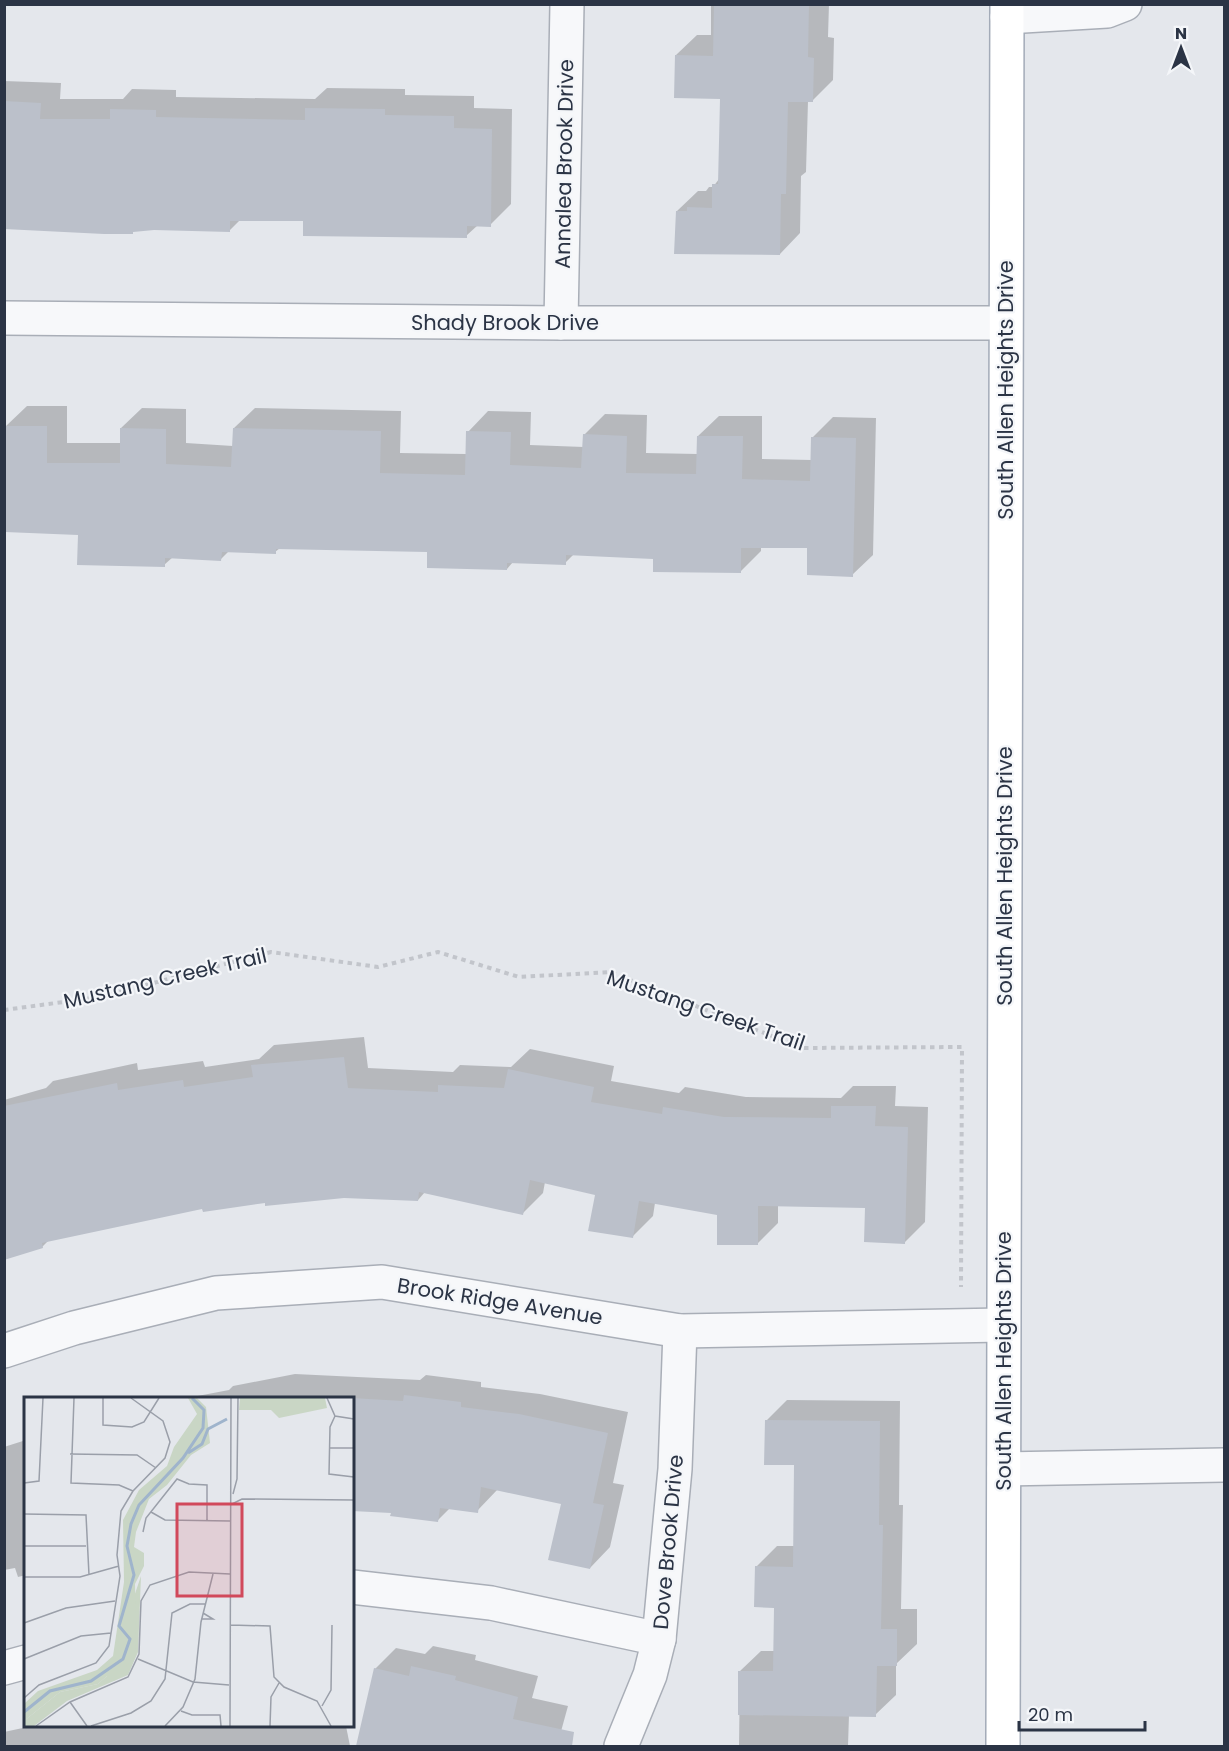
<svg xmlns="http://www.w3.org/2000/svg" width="1229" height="1751" viewBox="0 0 1229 1751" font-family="Poppins,sans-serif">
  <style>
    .shadow { fill: #0003 }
    .building { fill: #bbc0ca }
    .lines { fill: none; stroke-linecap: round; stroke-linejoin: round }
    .minor-casing { stroke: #a9aeb7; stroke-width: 36 }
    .major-casing { stroke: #a3abb8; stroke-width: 36 }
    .path { stroke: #c2c5cb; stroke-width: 4; stroke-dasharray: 4.5 4.5; stroke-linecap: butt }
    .minor { stroke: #f7f8fa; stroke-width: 33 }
    .major { stroke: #fff; stroke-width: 33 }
    .labels { text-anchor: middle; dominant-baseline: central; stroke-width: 4.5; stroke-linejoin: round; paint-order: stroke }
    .street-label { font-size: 21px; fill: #2b3445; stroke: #f4f6f9 }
    .inset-river { fill: none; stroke: #9fb4cc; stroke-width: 3 }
    .inset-road { fill: none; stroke: #9a9fa9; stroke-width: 1.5 }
    .view { fill: #d1495b; fill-opacity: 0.15; stroke: #d1495b; stroke-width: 3 }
    .inset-edge { fill: none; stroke: #2b3445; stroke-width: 3 }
  </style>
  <rect width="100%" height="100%" fill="#e4e7ec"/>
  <g class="shadow">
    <polygon points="711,4 829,4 828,37 834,38 833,80 812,101 808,101 806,172 801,176 800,233 780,254 677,211 698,191 706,191 709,187 713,187 719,179 721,97 676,55 697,35 711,35"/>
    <polygon points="4,81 61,83 60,99 123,99 132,89 176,90 176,97 315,99 327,88 405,89 405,95 474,96 474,108 512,109 511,204 490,225 478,225 466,236 305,220 240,220 230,230 4,228"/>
    <polygon points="27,406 67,406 67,443 121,443 121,428 142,408 186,409 186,443 233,446 234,428 255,408 401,411 400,453 467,454 468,432 488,411 531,412 530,445 584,447 584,435 605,414 647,415 646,453 698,454 698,436 719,416 762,416 762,459 812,460 812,438 833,417 876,418 873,555 852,575 809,547 761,547 761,551 740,572 654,558 574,554 565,563 513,562 507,569 429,550 280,548 275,552 229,551 221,559 173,557 164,565 79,533 4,531 4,441 6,439 6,426"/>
    <polygon points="364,1037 368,1068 453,1072 460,1065 511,1067 530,1049 614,1066 611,1081 679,1093 685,1087 746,1097 841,1098 853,1086 896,1086 895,1106 928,1107 925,1222 905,1242 866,1207 778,1205 778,1223 757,1244 719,1214 655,1203 653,1216 632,1237 597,1193 545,1182 543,1193 522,1214 425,1192 418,1200 344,1196 203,1207 49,1240 42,1247 4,1259 4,1100 46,1088 53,1081 137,1063 138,1070 203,1061 205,1067 259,1059 274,1045"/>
    <polygon points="295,1374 420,1380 426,1375 481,1382 481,1387 540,1394 628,1412 613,1483 624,1485 610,1547 590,1568 563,1503 498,1489 477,1511 450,1508 438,1520 392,1511 352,1398 187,1398 229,1390 233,1386"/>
    <polygon points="787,1400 900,1401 899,1505 903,1505 901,1609 917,1609 917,1644 896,1664 896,1695 875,1715 849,1715 848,1746 739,1746 740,1671 761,1651 775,1651 776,1606 756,1567 777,1546 794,1546 795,1464 766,1421"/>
    <polygon points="26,1440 26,1575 18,1577 15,1568 4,1570 4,1447"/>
    <polygon points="433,1646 476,1655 475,1660 538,1676 532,1698 568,1706 557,1746 357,1746 375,1669 396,1648 425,1654"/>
    <polygon points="32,1726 346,1726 350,1746 4,1746 4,1732"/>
  </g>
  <g class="building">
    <polygon points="714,4 809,4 808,57 814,58 813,102 788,102 786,194 781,194 780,255 674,254 676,211 687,211 687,207 712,208 712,184 718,184 720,99 674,98 675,55 713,56"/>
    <polygon points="4,101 41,103 40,119 110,119 110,109 156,110 156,117 305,120 305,108 385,109 385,115 454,116 454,128 492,129 491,227 467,226 467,238 303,236 303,221 230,221 230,232 154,230 133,232 133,234 104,234 4,229"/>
    <polygon points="5,426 47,426 47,463 120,463 120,428 166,429 166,464 231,467 233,428 381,431 380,473 465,475 466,431 511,432 510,465 581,468 583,434 627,436 626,473 696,474 697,436 743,436 742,479 810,481 811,437 856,438 853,577 807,575 807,548 741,548 741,573 653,572 653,559 566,555 566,565 507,563 507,570 427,568 427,552 276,549 276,554 222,552 221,561 165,558 165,567 77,565 78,535 5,532"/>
    <polygon points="344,1057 348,1088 438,1092 438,1085 504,1088 508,1069 594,1087 591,1102 662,1114 663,1107 724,1117 831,1118 831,1106 876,1106 875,1126 908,1127 905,1244 864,1242 865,1208 758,1206 758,1245 717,1245 717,1215 639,1201 633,1238 588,1231 595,1195 530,1180 523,1215 419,1192 418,1201 344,1198 265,1206 265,1203 203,1212 202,1209 42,1243 43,1248 4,1260 4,1106 117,1083 118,1090 183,1080 184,1087 253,1077 251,1065"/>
    <polygon points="404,1395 461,1402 461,1407 519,1414 608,1433 593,1503 604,1505 590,1569 548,1560 561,1504 481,1487 478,1513 440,1508 438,1522 390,1516 391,1513 352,1511 352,1398 403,1401"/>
    <polygon points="765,1420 880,1421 879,1525 883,1525 881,1629 897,1629 897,1666 877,1666 876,1717 738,1715 738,1671 773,1671 774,1608 754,1607 755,1566 793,1567 794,1465 764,1465"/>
    <polygon points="411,1666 456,1676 455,1680 518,1697 513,1719 574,1732 572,1746 356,1746 374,1668 409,1676"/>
  </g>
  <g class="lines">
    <defs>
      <g id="minor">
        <polyline points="1007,17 1107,11 1125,4"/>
        <polyline points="4,318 561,323 1005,323"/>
        <polyline points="561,323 567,4"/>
        <polyline points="4,1351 74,1328 216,1293 382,1282 680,1331 1002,1325"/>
        <polyline points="1004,1469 1224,1465"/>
        <polyline points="352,1587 491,1603 659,1639"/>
        <polyline points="4,1668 26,1662"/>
        <polyline points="621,1746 650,1675 659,1639 675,1469 680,1331"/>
      </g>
      <polyline id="major" points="1003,1746 1007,4"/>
    </defs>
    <use href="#minor" class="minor-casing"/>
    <use href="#major" class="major-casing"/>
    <polyline class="path" points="4,1010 100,997 271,952 378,967 438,952 519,977 610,972 802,1048 962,1047 961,1287"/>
    <use href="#minor" class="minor"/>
    <use href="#major" class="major"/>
  </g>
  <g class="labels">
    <g class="street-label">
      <text transform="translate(564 164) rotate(-89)">Annalea Brook Drive</text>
      <text x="505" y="322">Shady Brook Drive</text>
      <text transform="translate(1005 390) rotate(-90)">South Allen Heights Drive</text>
      <text transform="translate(1004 876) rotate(-90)">South Allen Heights Drive</text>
      <text transform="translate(165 978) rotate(-13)">Mustang Creek Trail</text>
      <text transform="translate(706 1010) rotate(19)">Mustang Creek Trail</text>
      <text transform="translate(500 1301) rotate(9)">Brook Ridge Avenue</text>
      <text transform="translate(1003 1361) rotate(-90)">South Allen Heights Drive</text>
      <text transform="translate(668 1542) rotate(-85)">Dove Brook Drive</text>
    </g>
  </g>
  <g transform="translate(24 1397)">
    <rect width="330" height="330" fill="#e4e7ec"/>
    <path d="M 117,179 L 114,255 L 104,278 L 43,304 L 10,329 L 0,329 L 0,324 L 36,295 L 74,287 L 83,279 Z" fill="#c9d6c5"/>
    <path d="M 164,1 L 173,1 L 182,10 L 186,46 L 167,58 L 143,88 L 125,102 L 112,135 L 110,150 L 120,156 L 120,169 L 111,187 L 112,255 L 108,263 L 90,284 L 83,279 L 74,287 L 36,295 L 0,324 L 0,307 L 14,294 L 73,273 L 89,259 L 100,185 L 99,123 L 115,93 L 143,69 L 150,50 L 173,17 Z" fill="#c9d6c5"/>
    <path d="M 216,1 L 301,1 L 303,11 L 255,21 L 247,13 L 215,13 Z" fill="#c9d6c5"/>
    <path class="inset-river" d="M 164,56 L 178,47 L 184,32 L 203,22M 0,315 L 26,294 L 67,284 L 99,262 L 106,242 L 95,229 L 110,178 L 103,149 L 107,127 L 115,108 L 159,61 L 179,31 L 180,13 L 168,1"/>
    <path class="inset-road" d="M 50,1 L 47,86 L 95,88 L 109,94M 79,1 L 79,28 L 108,30 L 120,25 L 135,1M 303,1 L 311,19 L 330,22M 311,19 L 306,30 L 305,77 L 330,80M 305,51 L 330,51M 46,57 L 113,58 L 132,71M 0,86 L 15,84 L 19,1M 209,97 L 213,82 L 214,1M 206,108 L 218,102 L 330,103M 127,115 L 141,123 L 206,124M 0,117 L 62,118 L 65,178M 119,135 L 122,121 L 153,82 L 165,87 L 183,88 L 183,124M 0,149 L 62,149M 0,180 L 56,180 L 95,169M 177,222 L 189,222 L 179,216M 0,226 L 42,211 L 91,204M 206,228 L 246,229 L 250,280 L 260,290 L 293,304 L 307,329M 0,262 L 57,239 L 87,236M 114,262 L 169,285 L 205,288M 0,301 L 15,288 L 72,266 L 85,249 L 96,179 L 93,158 L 97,114 L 109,94 L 141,61 L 146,45 L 139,24 L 107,1M 46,305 L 63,329M 298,309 L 307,293 L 308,228M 157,314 L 168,318 L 196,318 L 197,329M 12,329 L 46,305 L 104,280 L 115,257 L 117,204 L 126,188 L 165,175 L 206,177M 67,329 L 107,316 L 127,304 L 141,282 L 148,216 L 166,207 L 182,207M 141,329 L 159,310 L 171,282 L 177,225 L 189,177M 206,329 L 207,1M 246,329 L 247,300 L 255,286"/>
    <path class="view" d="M 153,107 L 218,107 L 218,199 L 153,199 Z"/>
    <rect width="330" height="330" class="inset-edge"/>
  </g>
  <rect width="1229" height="1751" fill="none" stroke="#2b3445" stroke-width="12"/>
  <g transform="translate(1181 48)" stroke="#f4f6f9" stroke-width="4.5" paint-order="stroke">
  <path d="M0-4.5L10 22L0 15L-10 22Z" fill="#2b3445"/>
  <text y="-9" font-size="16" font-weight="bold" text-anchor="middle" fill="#2b3445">N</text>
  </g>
  <path d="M1019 1721v9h126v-9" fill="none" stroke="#2b3445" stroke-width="3"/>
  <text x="1028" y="1721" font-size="18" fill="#2b3445" stroke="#f4f6f9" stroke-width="4.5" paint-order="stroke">20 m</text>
</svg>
